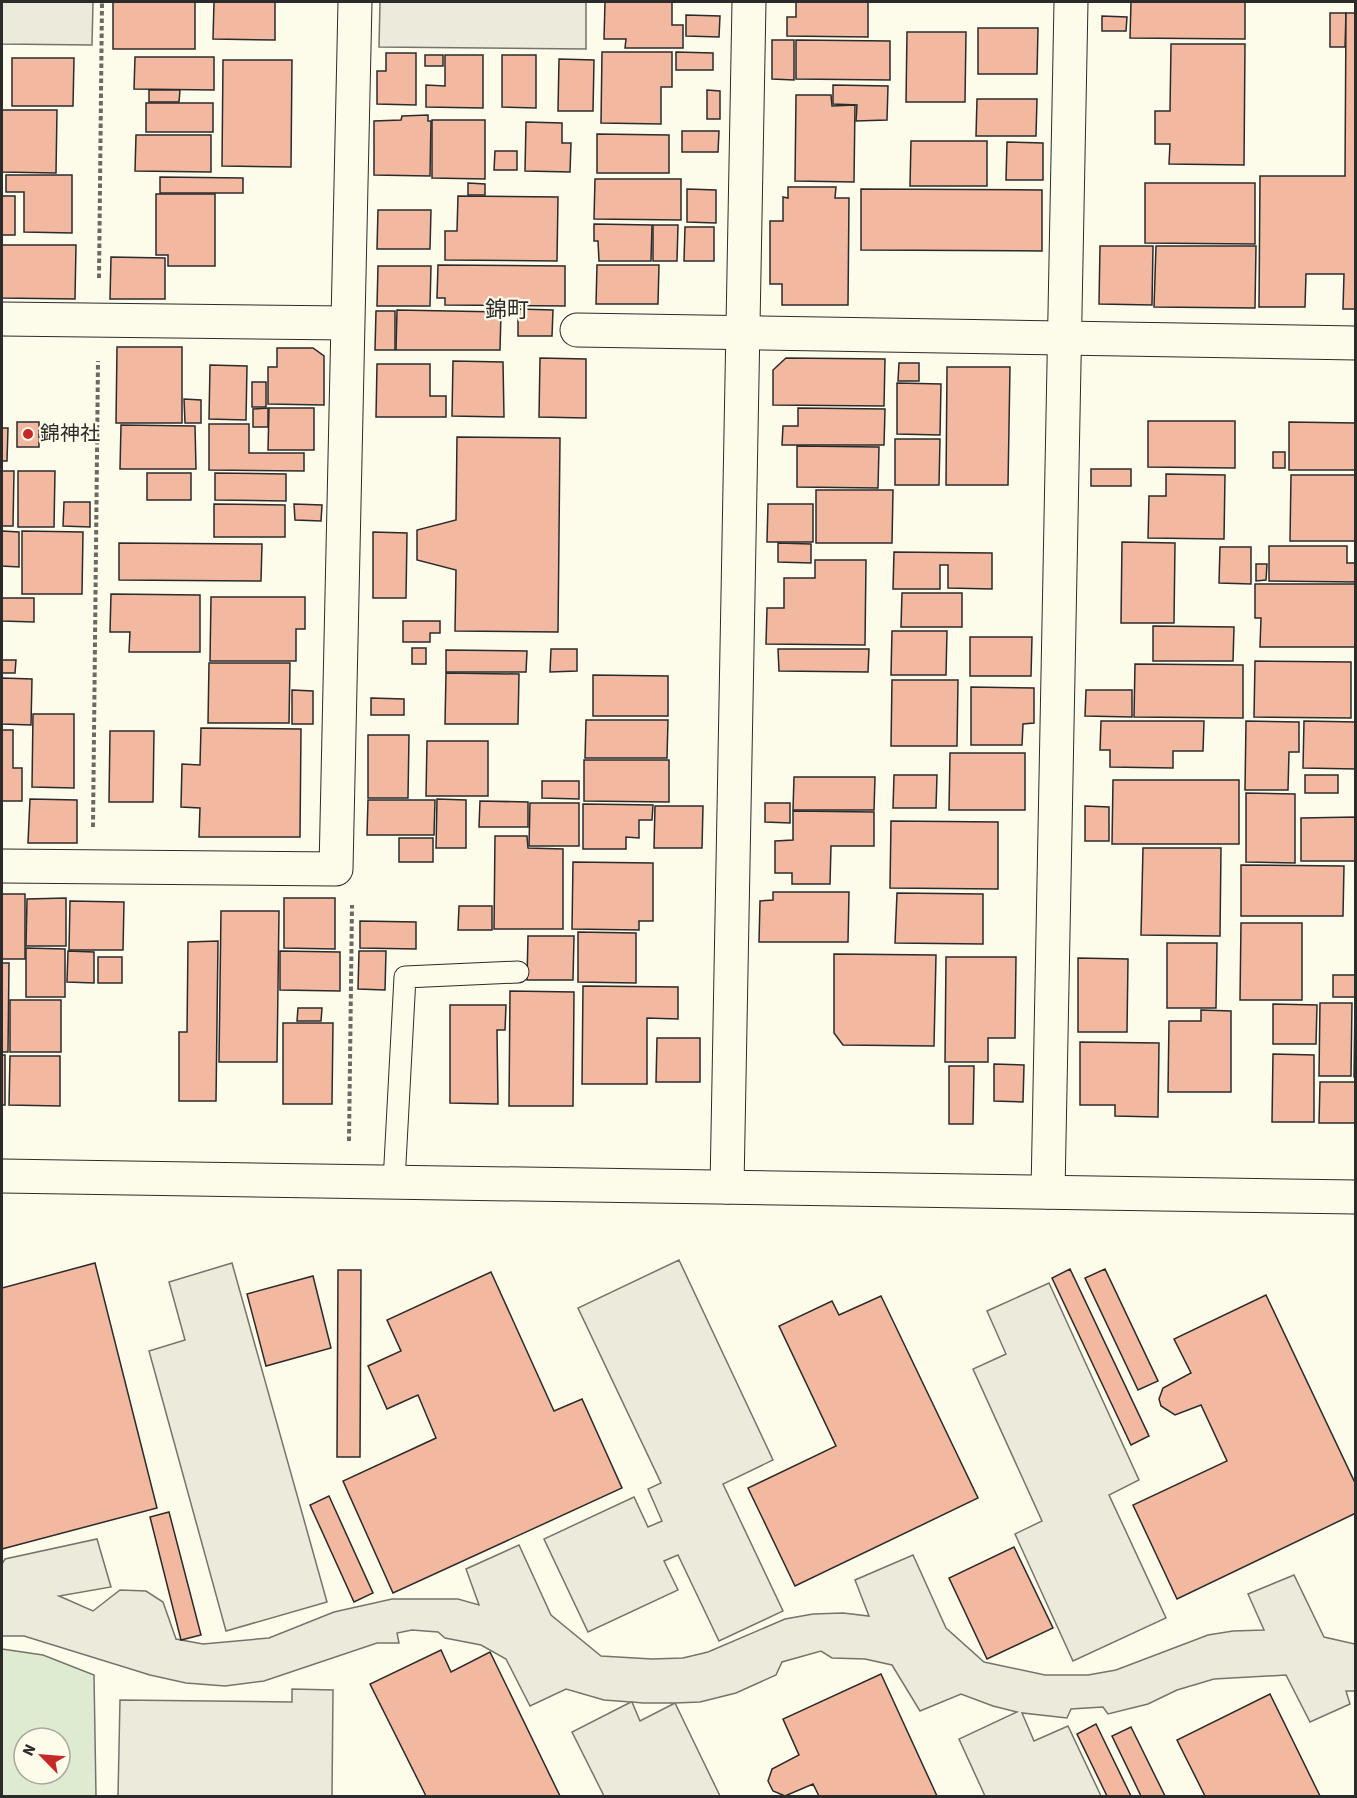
<svg xmlns="http://www.w3.org/2000/svg" width="1357" height="1798" viewBox="0 0 1357 1798" font-family="'Source Sans 3','Noto Sans JP',sans-serif">
  <style>
    .green { fill: #deebd1; stroke: #74746e; stroke-width: 1.5; fill-rule: evenodd }
    .parking { fill: #eceadb; stroke: #74746e; stroke-width: 1.5; fill-rule: evenodd }
    .building { fill: #f2b8a0; stroke: #2b2b2b; stroke-width: 1.5 }
    .lines { fill: none; stroke-linecap: round; stroke-linejoin: round }
    .service-casing { stroke: #2b2b2b; stroke-width: 23 }
    .minor-casing { stroke: #2b2b2b; stroke-width: 35 }
    .tertiary-casing { stroke: #2b2b2b; stroke-width: 35 }
    .path { stroke: #6a6964; stroke-width: 4; stroke-dasharray: 4.5 3; stroke-linecap: butt }
    .service { stroke: #fdfbea; stroke-width: 21 }
    .minor { stroke: #fdfbea; stroke-width: 33 }
    .tertiary { stroke: #fdfbea; stroke-width: 33 }
    .poi-dot { fill: #c62828; stroke: #fdfbea; stroke-width: 2 }
    .labels { text-anchor: middle; dominant-baseline: central; stroke-width: 4.5; stroke-linejoin: round; paint-order: stroke }
    .poi-label { font-size: 20px; fill: #2b2b2b; stroke: #fdfbea; text-anchor: start }
    .quarter-label { font-size: 22px; fill: #2b2b2b; stroke: #fdfbea }
  </style>
  <rect width="100%" height="100%" fill="#fdfbea"/>
  <path class="green" d="M 2,1649 L 43,1655 L 94,1675 L 96,1796 L 2,1796 ZM 24,1738 L 60,1738 L 60,1774 L 24,1774 Z"/>
  <g class="parking">
    <polygon points="2,2 93,2 92,45 2,44"/>
    <polygon points="380,2 586,2 586,49 379,47"/>
    <polygon points="679,1260 773,1460 723,1484 783,1611 719,1641 678,1555 664,1561 678,1590 588,1632 544,1539 634,1497 648,1527 662,1521 648,1489 661,1483 578,1308"/>
    <polygon points="232,1263 327,1602 226,1631 149,1351 185,1340 169,1282"/>
    <polygon points="1049,1283 1139,1480 1109,1495 1166,1618 1073,1661 1015,1534 1042,1521 973,1369 1006,1354 987,1311"/>
    <path d="M 97,1539 L 111,1587 L 59,1596 L 93,1611 L 120,1590 L 146,1591 L 163,1602 L 176,1639 L 203,1644 L 269,1638 L 334,1612 L 392,1599 L 458,1599 L 479,1605 L 466,1569 L 519,1545 L 551,1615 L 601,1656 L 652,1659 L 683,1658 L 708,1652 L 785,1619 L 813,1614 L 843,1613 L 869,1616 L 855,1580 L 913,1555 L 946,1628 L 984,1662 L 1045,1675 L 1088,1675 L 1116,1670 L 1208,1635 L 1233,1631 L 1264,1630 L 1248,1594 L 1294,1575 L 1324,1637 L 1355,1644 L 1355,1691 L 1346,1691 L 1350,1704 L 1310,1722 L 1286,1675 L 1214,1679 L 1177,1690 L 1148,1704 L 1108,1714 L 1103,1707 L 1071,1709 L 1067,1718 L 1022,1713 L 1034,1741 L 1068,1726 L 1101,1796 L 985,1796 L 959,1739 L 1017,1712 L 993,1706 L 961,1694 L 920,1711 L 892,1665 L 865,1659 L 832,1658 L 821,1651 L 782,1662 L 776,1675 L 736,1693 L 700,1702 L 675,1703 L 720,1796 L 604,1796 L 572,1732 L 631,1702 L 604,1700 L 566,1689 L 530,1706 L 506,1659 L 481,1645 L 445,1638 L 438,1632 L 412,1630 L 397,1633 L 399,1643 L 377,1643 L 264,1681 L 225,1686 L 186,1683 L 150,1675 L 24,1636 L 2,1636 L 2,1564 L 5,1559 ZM 632,1702 L 643,1703 L 675,1703 L 640,1721 Z"/>
    <polygon points="292,1689 333,1690 332,1796 118,1796 120,1700 292,1702"/>
  </g>
  <g class="building">
    <rect x="113" y="2" width="82" height="47"/>
    <polygon points="214,2 275,2 275,40 213,39"/>
    <polygon points="605,2 672,2 672,25 683,25 683,48 625,48 626,39 604,39"/>
    <polygon points="796,2 868,2 868,37 787,36 787,17 796,17"/>
    <polygon points="1131,2 1245,2 1245,39 1130,38"/>
    <polygon points="1330,13 1346,13 1345,47 1330,47"/>
    <polygon points="1346,13 1356,13 1356,309 1343,309 1344,274 1306,274 1305,307 1259,307 1260,176 1345,176"/>
    <polygon points="686,15 720,16 719,37 686,36"/>
    <polygon points="1102,16 1127,17 1126,31 1102,31"/>
    <polygon points="978,28 1038,28 1037,74 978,74"/>
    <polygon points="907,32 966,32 965,102 906,102"/>
    <polygon points="772,40 794,40 794,80 772,79"/>
    <polygon points="796,40 890,41 890,80 796,79"/>
    <polygon points="1171,44 1245,44 1244,165 1169,164 1170,144 1155,144 1155,111 1170,111"/>
    <polygon points="602,52 672,52 672,87 661,87 661,124 601,123"/>
    <polygon points="676,52 713,53 713,70 676,70"/>
    <polygon points="386,53 416,53 416,105 377,104 377,71 386,71"/>
    <rect x="425" y="55" width="18" height="11"/>
    <polygon points="445,55 483,55 483,108 426,107 426,85 445,86"/>
    <polygon points="502,55 536,55 536,108 502,107"/>
    <polygon points="135,57 214,57 214,90 134,89"/>
    <polygon points="12,58 74,58 73,106 12,106"/>
    <polygon points="559,59 594,60 593,111 558,111"/>
    <polygon points="223,60 292,60 291,167 222,166"/>
    <polygon points="833,85 888,86 887,120 856,121 857,105 833,104"/>
    <polygon points="149,90 180,90 179,102 149,102"/>
    <polygon points="707,90 720,91 720,119 707,119"/>
    <polygon points="796,95 831,95 832,106 855,105 854,182 795,181"/>
    <polygon points="977,99 1037,99 1036,136 976,136"/>
    <rect x="146" y="103" width="67" height="29"/>
    <polygon points="2,110 57,110 56,173 2,172"/>
    <polygon points="428,115 428,121 431,121 430,176 374,175 374,121 401,120 402,116"/>
    <polygon points="432,120 485,120 485,179 432,178"/>
    <polygon points="526,122 562,123 562,143 571,143 570,172 525,171"/>
    <polygon points="682,131 719,131 718,152 682,152"/>
    <polygon points="597,134 669,135 669,173 597,173"/>
    <polygon points="136,135 211,135 211,172 135,171"/>
    <polygon points="911,141 987,141 987,186 910,186"/>
    <polygon points="1007,142 1043,143 1043,180 1006,180"/>
    <polygon points="495,151 517,151 517,170 494,170"/>
    <polygon points="6,175 72,175 72,233 24,232 24,192 6,192"/>
    <polygon points="160,177 243,178 243,193 160,193"/>
    <polygon points="595,179 681,179 681,220 594,219"/>
    <polygon points="468,183 485,184 485,195 468,195"/>
    <polygon points="1145,183 1255,183 1255,244 1145,243"/>
    <polygon points="788,187 836,187 835,198 849,198 848,305 782,305 782,284 770,284 770,221 783,221 783,197 788,198"/>
    <polygon points="687,189 716,190 716,223 687,222"/>
    <polygon points="861,189 1042,190 1042,251 861,250"/>
    <polygon points="156,194 215,194 215,266 168,266 168,255 156,255"/>
    <rect x="2" y="196" width="13" height="39"/>
    <polygon points="458,196 558,197 557,261 445,260 445,231 457,231"/>
    <polygon points="378,210 431,210 430,249 377,249"/>
    <polygon points="594,224 652,225 651,261 599,261 598,241 594,241"/>
    <polygon points="653,225 678,225 677,261 653,261"/>
    <polygon points="685,227 714,227 714,261 684,261"/>
    <polygon points="2,245 76,245 75,299 2,298"/>
    <polygon points="1100,246 1153,246 1152,305 1099,304"/>
    <polygon points="1156,246 1256,246 1255,308 1154,307"/>
    <polygon points="111,257 165,258 165,299 110,299"/>
    <polygon points="438,265 565,266 565,306 445,305 445,298 437,298"/>
    <polygon points="597,265 659,265 658,304 596,304"/>
    <polygon points="378,266 431,266 430,306 377,306"/>
    <polygon points="518,309 553,310 552,336 518,336"/>
    <polygon points="397,310 501,312 500,350 396,350"/>
    <polygon points="376,311 395,311 395,350 375,350"/>
    <polygon points="117,347 182,347 182,423 116,423"/>
    <polygon points="277,348 313,348 324,356 324,405 268,404 268,367 277,367"/>
    <polygon points="540,358 586,359 586,418 539,417"/>
    <polygon points="786,358 885,359 884,406 773,405 773,370"/>
    <polygon points="453,361 503,362 504,417 452,416"/>
    <polygon points="899,363 919,363 919,381 898,381"/>
    <polygon points="377,364 430,364 430,396 446,396 446,417 376,417"/>
    <polygon points="210,365 247,366 246,420 209,419"/>
    <polygon points="947,367 1010,367 1008,485 946,485"/>
    <rect x="252" y="382" width="14" height="25"/>
    <polygon points="897,383 941,384 940,435 897,434"/>
    <polygon points="184,399 201,400 201,423 185,423"/>
    <polygon points="268,408 268,427 253,427 253,409"/>
    <polygon points="269,408 314,408 314,450 268,450"/>
    <polygon points="798,408 885,409 884,445 782,445 783,426 798,426"/>
    <polygon points="1148,421 1235,421 1235,468 1148,467"/>
    <rect x="17" y="422" width="22" height="25"/>
    <polygon points="1289,422 1356,423 1356,470 1289,470"/>
    <polygon points="209,424 249,424 249,453 304,453 304,471 209,470"/>
    <polygon points="121,425 195,426 196,469 120,469"/>
    <polygon points="2,428 8,428 7,461 2,461"/>
    <polygon points="457,437 560,438 558,632 455,631 456,570 417,560 417,530 456,520"/>
    <polygon points="895,439 940,439 939,485 895,485"/>
    <polygon points="797,446 879,447 878,488 797,487"/>
    <rect x="1273" y="452" width="12" height="16"/>
    <rect x="1091" y="469" width="40" height="17"/>
    <polygon points="2,471 14,471 13,526 2,526"/>
    <polygon points="18,471 55,471 54,527 18,527"/>
    <rect x="147" y="473" width="44" height="27"/>
    <polygon points="215,473 286,474 286,501 215,500"/>
    <polygon points="1166,474 1225,475 1224,539 1148,538 1149,496 1166,496"/>
    <polygon points="1291,475 1356,475 1356,541 1290,541"/>
    <polygon points="816,490 893,490 892,543 816,543"/>
    <polygon points="64,502 90,502 90,527 63,526"/>
    <polygon points="214,504 285,505 285,537 214,537"/>
    <polygon points="294,504 322,505 321,521 295,520"/>
    <polygon points="768,504 813,504 813,542 767,542"/>
    <polygon points="2,531 19,532 19,567 2,566"/>
    <polygon points="22,531 83,532 82,594 22,594"/>
    <polygon points="373,532 407,533 406,598 373,598"/>
    <polygon points="1122,542 1175,543 1174,623 1121,623"/>
    <polygon points="119,543 262,544 261,581 119,580"/>
    <polygon points="778,543 811,544 811,563 778,562"/>
    <polygon points="1269,546 1347,546 1347,563 1356,563 1356,582 1269,581"/>
    <polygon points="1220,547 1251,547 1251,584 1219,583"/>
    <polygon points="894,552 992,553 992,589 948,588 948,565 940,565 940,589 893,589"/>
    <polygon points="815,560 866,560 865,645 766,644 767,608 784,608 784,578 815,578"/>
    <polygon points="1256,564 1267,564 1266,580 1256,581"/>
    <polygon points="1255,584 1356,584 1356,647 1260,647 1261,618 1255,618"/>
    <polygon points="902,593 962,593 962,627 901,627"/>
    <polygon points="111,594 200,595 200,652 129,652 130,632 110,632"/>
    <polygon points="211,597 305,597 305,629 296,629 296,661 210,661"/>
    <polygon points="2,598 34,598 34,622 2,621"/>
    <polygon points="403,621 440,621 440,633 430,633 430,642 403,642"/>
    <polygon points="1153,626 1234,627 1233,661 1153,661"/>
    <polygon points="892,631 947,631 946,675 891,675"/>
    <polygon points="970,637 1032,637 1031,676 970,676"/>
    <rect x="412" y="648" width="14" height="16"/>
    <polygon points="551,649 577,649 577,671 550,672"/>
    <polygon points="778,649 869,649 868,672 779,671"/>
    <polygon points="446,650 527,651 526,672 446,672"/>
    <polygon points="2,660 16,660 15,673 2,673"/>
    <polygon points="1255,661 1351,662 1351,718 1254,717"/>
    <polygon points="209,663 290,663 289,723 208,723"/>
    <polygon points="1135,664 1243,665 1243,718 1134,717"/>
    <polygon points="446,673 519,674 518,724 445,724"/>
    <polygon points="593,675 668,676 668,716 593,716"/>
    <polygon points="2,678 32,679 31,725 2,724"/>
    <polygon points="892,680 958,680 957,746 891,746"/>
    <polygon points="971,687 1034,688 1034,723 1023,724 1022,745 971,745"/>
    <polygon points="292,690 313,691 313,724 292,724"/>
    <polygon points="1086,690 1132,690 1132,717 1085,716"/>
    <polygon points="371,698 404,699 404,715 371,715"/>
    <polygon points="33,714 74,714 74,788 32,787"/>
    <polygon points="586,720 668,720 667,758 585,758"/>
    <polygon points="1101,721 1204,721 1203,751 1173,751 1173,768 1110,767 1110,750 1100,750"/>
    <polygon points="1246,721 1299,722 1299,752 1289,752 1288,790 1245,790"/>
    <polygon points="1304,721 1356,722 1356,769 1303,768"/>
    <polygon points="201,728 301,729 300,837 199,837 200,808 181,807 182,764 200,765"/>
    <polygon points="2,730 13,730 13,768 22,768 22,801 2,801"/>
    <polygon points="110,731 154,731 153,802 109,802"/>
    <polygon points="368,735 409,735 408,798 368,798"/>
    <polygon points="427,741 488,741 488,796 426,796"/>
    <polygon points="950,753 1025,753 1025,810 949,810"/>
    <polygon points="584,760 669,760 669,802 584,801"/>
    <polygon points="894,775 937,775 936,808 893,808"/>
    <rect x="1305" y="775" width="33" height="18"/>
    <polygon points="794,777 875,777 874,810 793,810"/>
    <polygon points="1113,780 1239,780 1239,844 1112,844"/>
    <polygon points="542,781 579,781 579,799 542,798"/>
    <polygon points="1246,793 1295,794 1295,863 1246,862"/>
    <polygon points="30,799 77,800 77,843 28,843"/>
    <polygon points="437,799 466,800 466,848 436,848"/>
    <polygon points="368,800 435,800 434,835 367,835"/>
    <polygon points="480,801 528,802 528,827 479,827"/>
    <polygon points="530,803 579,803 579,846 529,846"/>
    <polygon points="765,803 790,803 790,823 765,822"/>
    <polygon points="583,804 653,805 652,820 639,820 639,838 626,837 626,849 583,849"/>
    <polygon points="655,806 703,806 702,848 654,848"/>
    <polygon points="1085,806 1109,807 1109,841 1085,841"/>
    <polygon points="793,811 874,812 874,846 831,846 830,884 792,884 792,873 775,873 775,841 793,840"/>
    <polygon points="1356,817 1356,861 1301,861 1301,818"/>
    <polygon points="891,821 998,822 998,889 890,888"/>
    <polygon points="495,836 527,836 528,848 563,849 563,929 494,929"/>
    <rect x="399" y="838" width="34" height="24"/>
    <polygon points="1143,848 1221,848 1220,936 1141,935"/>
    <polygon points="573,862 653,863 653,921 639,921 639,930 572,929"/>
    <polygon points="1241,865 1344,866 1343,916 1241,916"/>
    <polygon points="773,892 849,892 848,942 759,942 760,901 773,900"/>
    <polygon points="897,893 983,894 983,944 895,943"/>
    <rect x="2" y="894" width="23" height="65"/>
    <polygon points="66,898 66,946 26,946 27,899"/>
    <polygon points="284,898 335,898 335,949 284,948"/>
    <polygon points="70,901 124,902 123,950 69,950"/>
    <polygon points="459,906 492,906 492,930 458,930"/>
    <polygon points="221,911 279,911 277,1062 219,1062"/>
    <polygon points="360,921 416,922 416,949 360,948"/>
    <polygon points="1241,923 1302,923 1302,1000 1240,1000"/>
    <polygon points="578,932 636,933 636,983 578,982"/>
    <polygon points="528,936 574,936 573,980 527,980"/>
    <polygon points="218,941 216,1101 179,1101 179,1032 187,1032 188,942"/>
    <polygon points="1167,943 1217,943 1216,1008 1167,1008"/>
    <polygon points="26,948 65,949 65,997 26,997"/>
    <polygon points="68,951 94,952 94,983 67,982"/>
    <polygon points="280,951 340,952 340,991 280,990"/>
    <polygon points="359,951 386,951 385,990 358,989"/>
    <polygon points="834,954 936,955 934,1046 843,1045 834,1033"/>
    <rect x="98" y="957" width="24" height="26"/>
    <polygon points="946,957 1016,957 1015,1038 988,1038 988,1062 945,1062"/>
    <polygon points="1078,958 1128,959 1127,1032 1078,1032"/>
    <polygon points="2,963 9,963 8,1052 2,1052"/>
    <rect x="1333" y="975" width="23" height="22"/>
    <polygon points="583,986 678,987 678,1019 647,1018 647,1084 582,1084"/>
    <polygon points="510,991 574,992 573,1106 509,1106"/>
    <rect x="10" y="1000" width="51" height="52"/>
    <polygon points="1355,1002 1356,1002 1356,1078 1354,1077"/>
    <polygon points="1320,1003 1352,1003 1351,1076 1319,1076"/>
    <polygon points="1273,1004 1317,1005 1316,1044 1273,1044"/>
    <polygon points="450,1005 506,1005 505,1030 497,1030 498,1104 450,1103"/>
    <polygon points="298,1008 322,1008 321,1021 297,1021"/>
    <polygon points="1201,1010 1231,1011 1231,1092 1168,1092 1169,1021 1201,1021"/>
    <polygon points="283,1023 333,1023 332,1104 283,1104"/>
    <polygon points="657,1038 700,1038 700,1082 656,1082"/>
    <polygon points="1080,1042 1159,1043 1158,1117 1115,1116 1115,1105 1080,1105"/>
    <polygon points="1273,1054 1314,1055 1314,1122 1272,1122"/>
    <rect x="2" y="1055" width="3" height="50"/>
    <polygon points="10,1056 60,1056 60,1106 9,1105"/>
    <polygon points="994,1064 1024,1065 1023,1102 994,1101"/>
    <polygon points="949,1066 974,1066 973,1124 949,1124"/>
    <polygon points="1320,1082 1356,1082 1356,1123 1319,1123"/>
    <polygon points="95,1263 157,1508 2,1549 2,1288"/>
    <polygon points="1070,1269 1149,1436 1131,1445 1052,1278"/>
    <polygon points="1105,1269 1158,1381 1138,1390 1085,1278"/>
    <polygon points="338,1270 361,1270 360,1457 337,1457"/>
    <polygon points="491,1272 554,1411 582,1399 622,1488 393,1593 343,1481 436,1438 418,1395 387,1409 368,1366 401,1351 387,1320"/>
    <polygon points="313,1276 331,1348 266,1366 247,1294"/>
    <polygon points="1266,1295 1356,1485 1356,1513 1177,1599 1133,1505 1227,1461 1201,1405 1175,1415 1161,1406 1159,1399 1163,1388 1191,1373 1174,1339"/>
    <polygon points="881,1296 978,1498 795,1586 748,1488 836,1446 779,1326 832,1301 839,1315"/>
    <polygon points="329,1496 373,1593 354,1602 310,1505"/>
    <polygon points="169,1512 201,1635 181,1640 150,1517"/>
    <polygon points="1014,1547 1053,1628 987,1659 949,1578"/>
    <polygon points="441,1650 451,1672 490,1652 560,1796 426,1796 370,1684"/>
    <polygon points="881,1674 937,1796 819,1796 813,1784 785,1796 773,1791 768,1781 772,1769 799,1755 783,1719"/>
    <polygon points="1270,1694 1320,1796 1205,1796 1177,1740"/>
    <polygon points="1096,1724 1131,1796 1107,1796 1077,1734"/>
    <polygon points="1131,1727 1165,1796 1141,1796 1112,1736"/>
  </g>
  <g class="lines">
    <defs>
      <polyline id="service" points="394,1182 405,977 518,972"/>
      <g id="minor">
        <polyline points="2,319 347,323"/>
        <polyline points="577,330 1356,343"/>
        <polyline points="2,866 336,869 355,2"/>
        <polyline points="727,1187 749,2"/>
        <polyline points="1048,1192 1071,2"/>
      </g>
      <polyline id="tertiary" points="2,1176 1356,1197"/>
    </defs>
    <use href="#service" class="service-casing"/>
    <use href="#minor" class="minor-casing"/>
    <use href="#tertiary" class="tertiary-casing"/>
    <g class="path">
      <polyline points="99,278 102,2"/>
      <polyline points="93,827 98,361"/>
      <polyline points="349,1141 352,905"/>
    </g>
    <use href="#service" class="service"/>
    <use href="#minor" class="minor"/>
    <use href="#tertiary" class="tertiary"/>
  </g>
  <circle class="poi-dot" cx="28" cy="434" r="6"/>
  <g class="labels">
    <g class="poi-label">
      <text x="40" y="434">錦神社</text>
    </g>
    <g class="quarter-label">
      <text x="507" y="310">錦町</text>
    </g>
  </g>
  <rect width="1357" height="1798" fill="none" stroke="#2b2b2b" stroke-width="6"/>
  <g transform="translate(42 1756) rotate(295)"><circle r="28" fill="#fdfbea" stroke="#a9a89e" stroke-width="1.5"/>
  <path d="M0-4.5L10 22L0 15L-10 22Z" fill="#c62828"/>
  <text y="-9" font-size="16" font-weight="bold" text-anchor="middle" fill="#2b2b2b">N</text>
  </g>
</svg>
